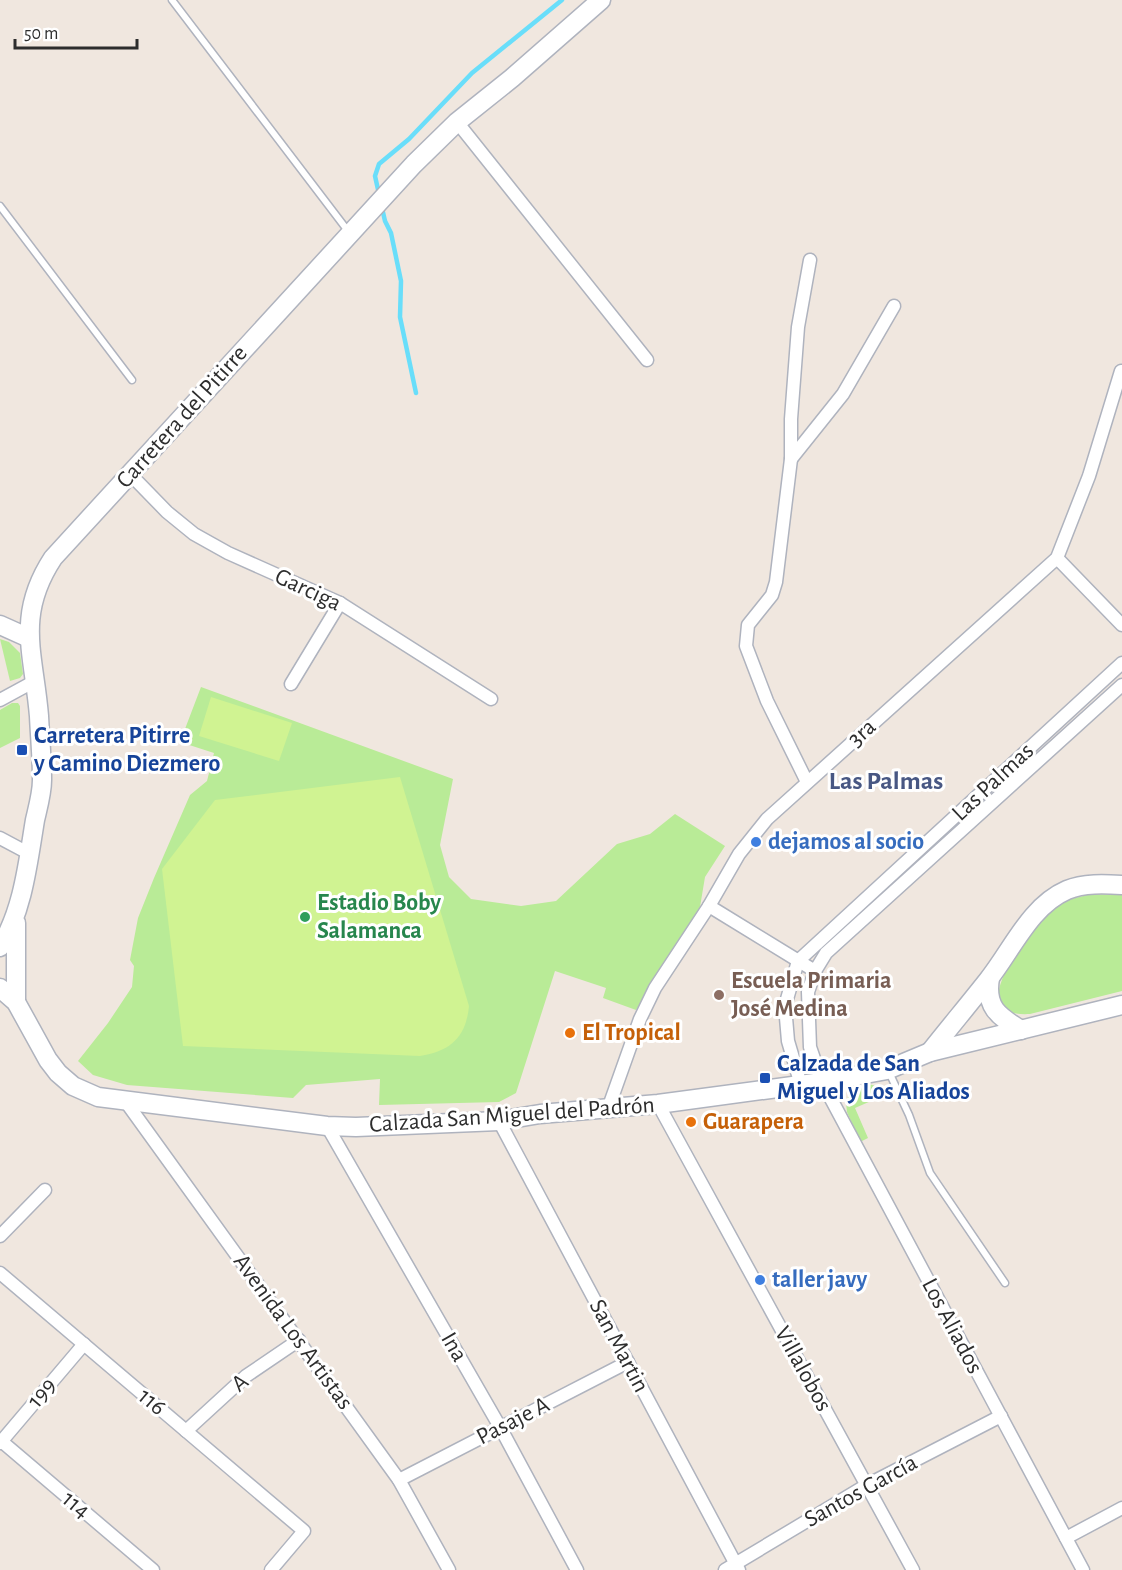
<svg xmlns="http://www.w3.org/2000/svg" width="1122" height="1570" viewBox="0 0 1122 1570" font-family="'Alegreya Sans',sans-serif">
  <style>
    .green { fill: #b9eb97 }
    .pitch { fill: #d0f392 }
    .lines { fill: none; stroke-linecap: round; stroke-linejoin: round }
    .stream { stroke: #69defa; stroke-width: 4.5 }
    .lane-casing { stroke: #afb3be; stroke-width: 9 }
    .street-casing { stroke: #afb3be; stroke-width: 15 }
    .secondary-casing { stroke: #afb3be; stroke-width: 21 }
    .lane { stroke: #fff; stroke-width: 6 }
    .street { stroke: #fff; stroke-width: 12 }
    .secondary { stroke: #fff; stroke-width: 18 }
    .transit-dot { fill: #1a4fb4; stroke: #fff; stroke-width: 2 }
    .shop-dot { fill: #3f7fe0; stroke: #fff; stroke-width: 2 }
    .leisure-dot { fill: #2e9e5b; stroke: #fff; stroke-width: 2 }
    .education-dot { fill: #8d6e63; stroke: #fff; stroke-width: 2 }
    .food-dot { fill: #e8710a; stroke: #fff; stroke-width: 2 }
    .labels { text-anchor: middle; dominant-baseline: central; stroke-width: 6; stroke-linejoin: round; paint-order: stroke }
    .street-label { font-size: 24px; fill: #2d2d2d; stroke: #fff }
    .transit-label { font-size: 24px; font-weight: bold; fill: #164399; stroke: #fff; text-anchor: start }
    .shop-label { font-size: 24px; font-weight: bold; fill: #366cbe; stroke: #fff; text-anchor: start }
    .leisure-label { font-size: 24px; font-weight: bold; fill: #27864d; stroke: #fff; text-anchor: start }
    .education-label { font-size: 24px; font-weight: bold; fill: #785e54; stroke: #fff; text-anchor: start }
    .food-label { font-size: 24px; font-weight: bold; fill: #c56008; stroke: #fff; text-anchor: start }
    .neighbourhood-label { font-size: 26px; font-weight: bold; fill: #485783; stroke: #fff }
  </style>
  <rect width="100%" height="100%" fill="#f0e7df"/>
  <g class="green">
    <polygon points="0,639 9,642 20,653 23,674 20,678 10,681"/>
    <polygon points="201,687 453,779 440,845 449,877 471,899 521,906 556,901 617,844 650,834 675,814 725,846 705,877 700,907 636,1010 603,998 606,988 555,971 516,1093 499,1102 379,1105 380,1079 306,1085 293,1098 127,1085 93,1075 78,1061 108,1023 132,987 134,966 130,960 138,918 154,878 190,795 207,781 214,753 180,742"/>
    <polygon points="12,703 18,703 20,706 20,738 0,748 0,710"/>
    <path d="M 1090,894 L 1122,895 L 1122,991 L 1030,1014 C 979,1017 1001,975 1019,950 C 1030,933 1041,915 1059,904 C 1068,899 1080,897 1090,894 Z"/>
    <polygon points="869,1084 879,1087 887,1094 855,1108 868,1138 860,1142 847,1112 846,1103 849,1094"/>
  </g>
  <g class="pitch">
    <polygon points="211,697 292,723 279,761 199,736"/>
    <path d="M 400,777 L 469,1006 C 466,1037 451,1051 420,1056 L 183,1046 L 162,869 L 215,800 Z"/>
  </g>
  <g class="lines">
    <g class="stream">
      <polyline points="379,194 375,176 379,164 409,139 472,73 562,0"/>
      <polyline points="382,208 385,221 391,233 401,281 400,317 416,393"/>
    </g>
    <defs>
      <g id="lane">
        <polyline points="172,0 348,231"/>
        <polyline points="0,206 132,380"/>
        <polyline points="888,1070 909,1115 930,1173 1005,1283"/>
      </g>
      <g id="street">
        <polyline points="457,122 647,360"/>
        <polyline points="791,459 843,394 894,306"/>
        <polyline points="130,474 167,512 194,534 228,553 340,603 491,699"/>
        <polyline points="1057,558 1122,625"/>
        <polyline points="291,684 340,603"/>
        <polyline points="0,700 35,681"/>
        <polyline points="807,782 767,701 746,646 748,625 772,595 776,582 791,459 791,419 798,327 810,260"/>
        <polyline points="0,838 30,854"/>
        <polyline points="709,906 815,971"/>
        <polyline points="801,1085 788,1041 785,1006 798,961 1122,663"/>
        <polyline points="126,1102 399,1480 449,1570"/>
        <polyline points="658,1104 913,1570"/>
        <polyline points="608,1109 640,1019 655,988 709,906 739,854 767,819 1057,558 1089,476 1121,371"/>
        <polyline points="499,1121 739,1570"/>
        <polyline points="327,1126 500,1427 577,1570"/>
        <polyline points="0,1236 45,1190"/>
        <polyline points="0,1273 304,1531 271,1570"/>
        <polyline points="186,1431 246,1376 299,1340"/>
        <polyline points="0,1440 153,1570"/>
        <polyline points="0,1443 84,1344"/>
        <polyline points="399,1480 628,1362"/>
        <polyline points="1066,1538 1122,1508"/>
        <polyline points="725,1570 867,1485 1001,1416"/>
        <polyline points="1083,1570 822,1082 810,1047 808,992 815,971 826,953 1122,685"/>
      </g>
      <g id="secondary">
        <polyline points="0,625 29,638"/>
        <path d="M 0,947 C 23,911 28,862 35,820 C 38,807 42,793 42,780 C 42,759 40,737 39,716 C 34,654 15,616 53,558 L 414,164 L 457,122 L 512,78 L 601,0"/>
        <path d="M 990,978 C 985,1007 998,1016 1021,1030"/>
        <polyline points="0,988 16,1002 48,1060 58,1073 73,1086 98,1097 327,1126 356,1127 499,1121 540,1114 658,1104 822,1082 887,1070 930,1052 1122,1005"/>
        <polyline points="16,1002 16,923"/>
        <path d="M 930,1052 C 949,1028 969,1004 988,980 C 1012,950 1030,906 1067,890 C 1084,883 1104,884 1122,885"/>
      </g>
    </defs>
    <use href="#lane" class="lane-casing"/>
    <use href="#street" class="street-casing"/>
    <use href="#secondary" class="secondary-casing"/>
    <use href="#lane" class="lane"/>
    <use href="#street" class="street"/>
    <use href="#secondary" class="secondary"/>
  </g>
  <g class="transit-dot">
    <rect x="16" y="744" width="12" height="12" rx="3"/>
    <rect x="759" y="1072" width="12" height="12" rx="3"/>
  </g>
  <g class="shop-dot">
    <circle cx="756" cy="842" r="6"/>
    <circle cx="760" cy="1280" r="6"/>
  </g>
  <circle class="leisure-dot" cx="305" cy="917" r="6"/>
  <circle class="education-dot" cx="719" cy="995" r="6"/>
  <g class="food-dot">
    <circle cx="570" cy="1033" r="6"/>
    <circle cx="691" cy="1122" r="6"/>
  </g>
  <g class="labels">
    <g class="street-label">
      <text transform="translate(182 417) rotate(-48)">Carretera del Pitirre</text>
      <text transform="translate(308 590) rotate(25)">Garciga</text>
      <text transform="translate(862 733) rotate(-42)">3ra</text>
      <text transform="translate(993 782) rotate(-43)">Las Palmas</text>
      <text transform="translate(512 1115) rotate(-4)">Calzada San Miguel del Padrón</text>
      <text transform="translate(952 1326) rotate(62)">Los Aliados</text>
      <text transform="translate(293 1332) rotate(54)">Avenida Los Artistas</text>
      <text transform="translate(619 1346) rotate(62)">San Martin</text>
      <text transform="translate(454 1347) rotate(60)">Ina</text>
      <text transform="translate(803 1369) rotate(61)">Villalobos</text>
      <text transform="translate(240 1383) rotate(-40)">A</text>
      <text transform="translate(42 1393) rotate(-50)">199</text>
      <text transform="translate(152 1402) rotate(40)">116</text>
      <text transform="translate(513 1421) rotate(-27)">Pasaje A</text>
      <text transform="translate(861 1491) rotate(-29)">Santos García</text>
      <text transform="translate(76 1505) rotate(40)">114</text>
    </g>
    <g class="transit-label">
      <text x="34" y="736">Carretera Pitirre<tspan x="34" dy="28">y Camino Diezmero</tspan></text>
      <text x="777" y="1064">Calzada de San<tspan x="777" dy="28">Miguel y Los Aliados</tspan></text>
    </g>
    <g class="shop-label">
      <text x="768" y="842">dejamos al socio</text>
      <text x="772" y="1280">taller javy</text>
    </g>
    <g class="leisure-label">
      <text x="317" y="903">Estadio Boby<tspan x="317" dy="28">Salamanca</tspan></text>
    </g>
    <g class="education-label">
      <text x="731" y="981">Escuela Primaria<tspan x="731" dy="28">José Medina</tspan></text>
    </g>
    <g class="food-label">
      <text x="582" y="1033">El Tropical</text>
      <text x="703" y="1122">Guarapera</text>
    </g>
    <g class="neighbourhood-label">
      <text x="886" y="781">Las Palmas</text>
    </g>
  </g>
  <path d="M15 39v9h122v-9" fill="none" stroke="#2d2d2d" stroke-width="3"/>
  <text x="24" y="39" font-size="18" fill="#2d2d2d" stroke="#ffffff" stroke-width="4.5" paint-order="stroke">50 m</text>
</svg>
